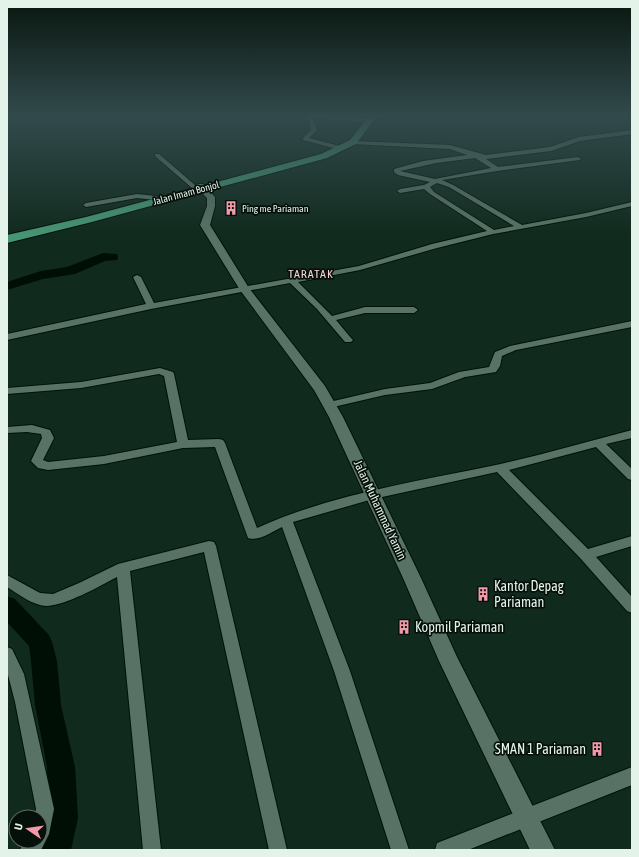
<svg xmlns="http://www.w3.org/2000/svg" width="639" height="857" viewBox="0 0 639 857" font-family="'Asap Condensed',sans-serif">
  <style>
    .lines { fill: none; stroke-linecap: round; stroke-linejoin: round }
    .river { fill: #000f06; fill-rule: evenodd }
    .minor-casing { stroke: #001208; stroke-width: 2 }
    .tertiary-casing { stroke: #001208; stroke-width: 2 }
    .primary-casing { stroke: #001208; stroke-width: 2 }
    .minor { fill: #587365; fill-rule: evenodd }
    .tertiary { fill: #587365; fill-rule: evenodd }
    .primary { fill: #469573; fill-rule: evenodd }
    .labels { text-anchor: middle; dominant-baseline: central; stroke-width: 3.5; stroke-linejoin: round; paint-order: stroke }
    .far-street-label { font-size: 10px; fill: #e4f3ea; stroke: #06100b }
    .far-poi-label { font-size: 10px; fill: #e4f3ea; stroke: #06100b; text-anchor: start }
    .far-quarter-label { font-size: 12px; letter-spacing: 1px; fill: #f8d4d9; stroke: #06100b }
    .street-label { font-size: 12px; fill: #e4f3ea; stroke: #06100b }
    .near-poi-label { font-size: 14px; fill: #e4f3ea; stroke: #06100b; text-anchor: start }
  </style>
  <rect width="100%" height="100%" fill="#112a1e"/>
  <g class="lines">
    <g class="river">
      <polygon points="103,253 117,254 118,257 117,260 105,261 75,274 43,279 7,290 7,282 41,271 67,267"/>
      <polygon points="7,596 15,599 49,635 52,642 57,661 61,705 75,767 78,818 71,850 41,850 48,818 47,767 35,705 31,661 29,646 7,622"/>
    </g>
    <defs>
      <g id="minor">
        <polygon points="308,116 363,118 366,120 363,122 313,118 317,130 309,138 339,146 339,148 337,149 303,140 303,138 311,130"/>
        <path d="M 632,130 L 632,134 L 580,141 L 551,151 L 486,159 L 498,167 L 578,157 L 581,159 L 580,160 L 497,171 L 442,180 L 453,185 L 522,225 L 586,213 L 632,202 L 632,206 L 586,217 L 493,234 L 437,248 L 360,270 L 298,282 L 332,316 L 365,307 L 414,307 L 418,310 L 414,313 L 365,313 L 336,320 L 351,338 L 353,340 L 351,342 L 345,342 L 317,309 L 290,283 L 151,309 L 7,340 L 7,334 L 146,304 L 133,277 L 137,275 L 141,277 L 154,303 L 359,266 L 432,244 L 487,231 L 430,194 L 424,189 L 400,193 L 397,191 L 400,189 L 424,185 L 430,182 L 398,175 L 394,172 L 394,169 L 423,161 L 467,155 L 450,149 L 353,144 L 351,143 L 351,141 L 450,145 L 486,155 L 550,147 L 579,137 ZM 475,158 L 491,168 L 435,179 L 400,171 L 436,163 ZM 437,183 L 449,187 L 514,226 L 494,230 L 434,192 L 430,187 Z"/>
        <polygon points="155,154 159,154 196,186 196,188 192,188 155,156"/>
        <polygon points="137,194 156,196 159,198 156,200 137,198 86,207 83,205 86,203"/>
        <polygon points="632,321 632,327 516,350 502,356 500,366 496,372 465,377 432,389 385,395 329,408 324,405 325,403 385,389 430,383 459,372 489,367 495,352 510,346"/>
        <path d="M 160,368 L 173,372 L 174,374 L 188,440 L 219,439 L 223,440 L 225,443 L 257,528 C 329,495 414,482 491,466 C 539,456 585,442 632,430 L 632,438 L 606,444 L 632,469 L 632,480 L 628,479 L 596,447 L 509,470 L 588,549 L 632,536 L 632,546 L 596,557 L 632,597 L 632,613 L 627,611 L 581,559 L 497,472 L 373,499 L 293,522 L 350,671 L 409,850 L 391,850 L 334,671 L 282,527 C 273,531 259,542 248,538 L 215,447 L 183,448 L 104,464 L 48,470 L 38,468 L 31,461 L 42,438 L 41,434 L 27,432 L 7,433 L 7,427 L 32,425 L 50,430 L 54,438 L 43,460 L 48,462 L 104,456 L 177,442 L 164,376 L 159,374 L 81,388 L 7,394 L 7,388 L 81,382 Z"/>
        <path d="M 209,541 L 214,542 L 216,546 L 287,850 L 269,850 L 204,552 L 130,571 L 161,850 L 143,850 L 117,577 C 100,586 65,606 46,606 C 32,605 18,594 7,587 L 7,575 L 40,593 L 53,594 L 79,583 L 118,564 Z"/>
        <polygon points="7,647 12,649 24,674 54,809 49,834 41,850 20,850 24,841 40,841 40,817 34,817 36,809 15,702 7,671"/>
        <polygon points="632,767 632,785 468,850 435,850 437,843"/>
      </g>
      <polygon id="tertiary" points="197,184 203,184 215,197 215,206 210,225 249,288 325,386 343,417 421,578 457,657 555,850 530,850 439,661 403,578 329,417 314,390 240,290 200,225 207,206 207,198 197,188 196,186"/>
      <polygon id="primary" points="369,116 377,116 356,144 327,158 92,222 7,243 7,235 86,217 321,154 350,140"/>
    </defs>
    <use href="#minor" class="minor-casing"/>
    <use href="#tertiary" class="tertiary-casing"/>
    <use href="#primary" class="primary-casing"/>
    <use href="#minor" class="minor"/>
    <use href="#tertiary" class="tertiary"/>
    <use href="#primary" class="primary"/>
  </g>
  <linearGradient id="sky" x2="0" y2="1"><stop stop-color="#091710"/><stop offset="0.49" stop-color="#324a4c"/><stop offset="1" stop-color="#324a4c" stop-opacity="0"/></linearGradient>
  <rect width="639" height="236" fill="url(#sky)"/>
  <defs>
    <symbol id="building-bare" viewBox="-9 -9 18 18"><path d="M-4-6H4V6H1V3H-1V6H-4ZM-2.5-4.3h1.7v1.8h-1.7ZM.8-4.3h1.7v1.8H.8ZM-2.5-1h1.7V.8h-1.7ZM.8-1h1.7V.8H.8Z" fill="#f39aaa" stroke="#06100b" stroke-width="2.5" paint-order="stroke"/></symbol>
  </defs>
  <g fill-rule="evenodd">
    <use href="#building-bare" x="221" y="198" width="20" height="20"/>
    <use href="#building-bare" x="473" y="584" width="20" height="20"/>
    <use href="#building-bare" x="394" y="617" width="20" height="20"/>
    <use href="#building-bare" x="587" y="739" width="20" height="20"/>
  </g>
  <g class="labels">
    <g class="far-street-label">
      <text transform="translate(186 193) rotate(-15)">Jalan Imam Bonjol</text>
    </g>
    <g class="far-poi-label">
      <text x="242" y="208">Ping me Pariaman</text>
    </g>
    <g class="far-quarter-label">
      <text x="311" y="274">TARATAK</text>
    </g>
    <g class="street-label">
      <text transform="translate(380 510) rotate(65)">Jalan Muhammad Yamin</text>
    </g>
    <g class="near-poi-label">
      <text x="494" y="586">Kantor Depag<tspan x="494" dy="16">Pariaman</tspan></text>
      <text x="415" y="627">Kopmil Pariaman</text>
      <text x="586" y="749" text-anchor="end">SMAN 1 Pariaman</text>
    </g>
  </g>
  <rect width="639" height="857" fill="none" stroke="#e4f3ea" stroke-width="16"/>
  <g transform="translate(28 829) rotate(283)"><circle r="19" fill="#06100b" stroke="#5f6b64"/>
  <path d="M0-3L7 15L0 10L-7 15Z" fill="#f39aaa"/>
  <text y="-6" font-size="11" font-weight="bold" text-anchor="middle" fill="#e4f3ea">U</text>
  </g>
</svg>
